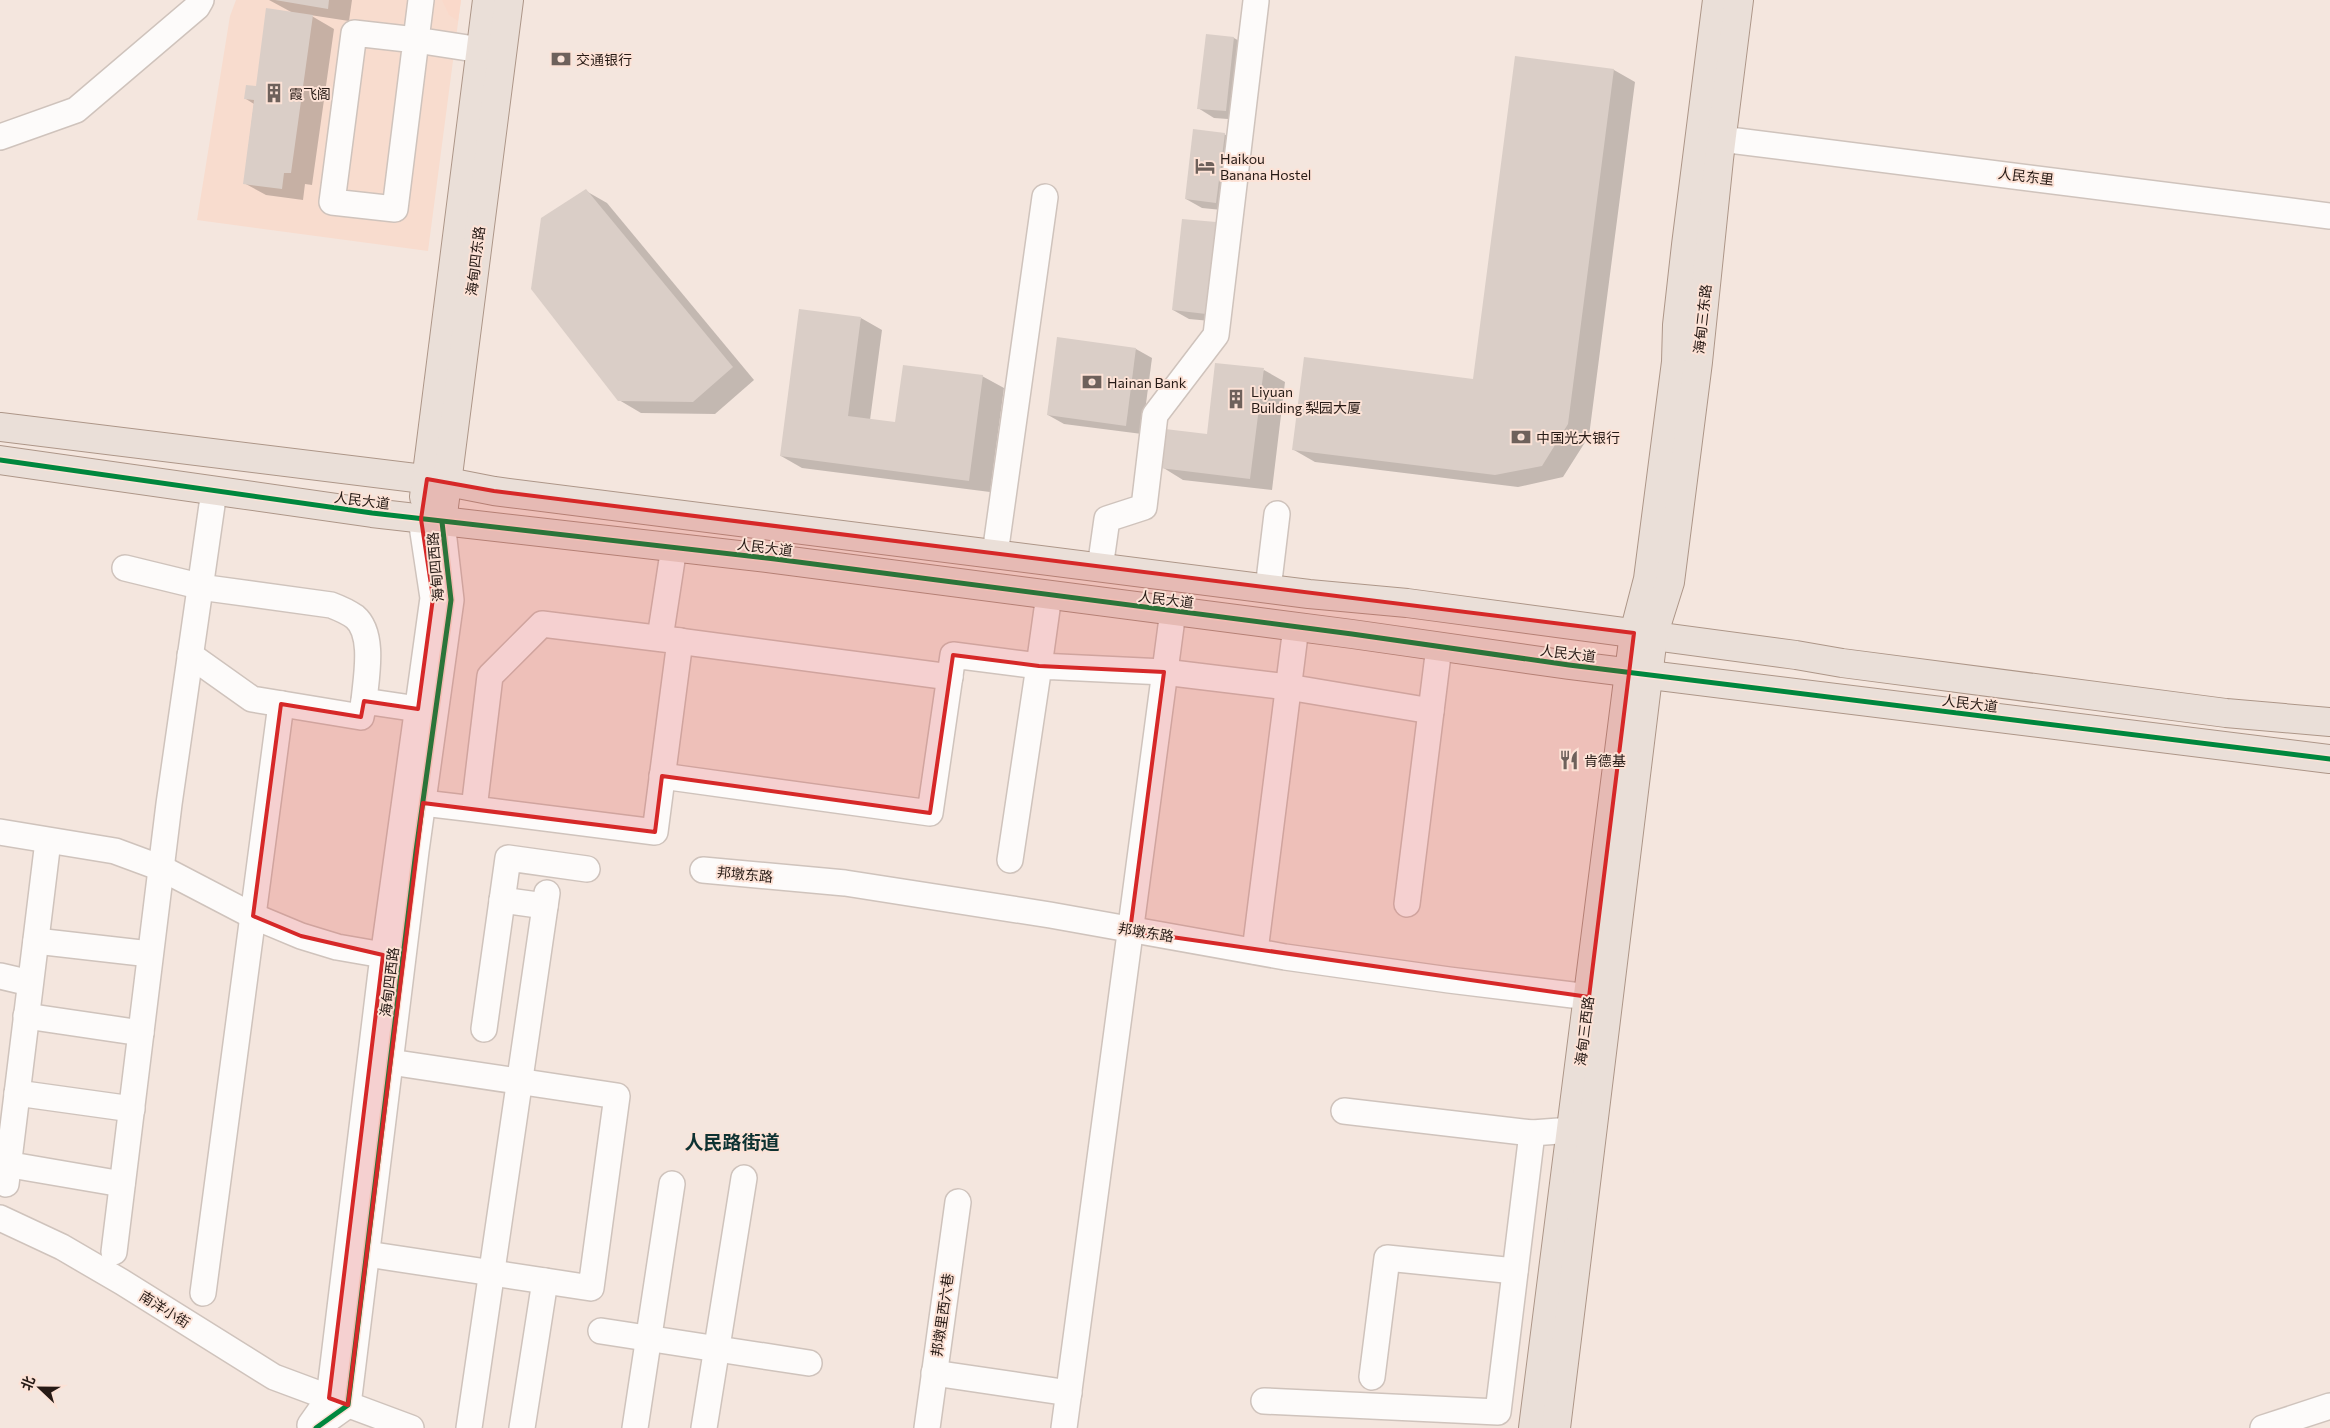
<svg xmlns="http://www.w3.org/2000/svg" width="2330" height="1428" viewBox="0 0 2330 1428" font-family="Commissioner,'Noto Sans SC',sans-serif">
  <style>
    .built { fill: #f8dcce }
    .green { fill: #fad9ca }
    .shadow { fill: #0003 }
    .building { fill: #dacec7 }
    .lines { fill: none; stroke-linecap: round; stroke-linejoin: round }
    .minor-casing { stroke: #cfc3bc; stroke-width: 28 }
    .major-casing { stroke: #ad9688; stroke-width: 30 }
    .minor { stroke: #fdfbfa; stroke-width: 25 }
    .major { stroke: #eadfd8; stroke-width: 28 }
    .cycleway-casing { stroke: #fce2d6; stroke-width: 8 }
    .cycleway { stroke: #00873e; stroke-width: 5 }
    .marked { fill: #d62828; fill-opacity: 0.2; stroke: #d62828; stroke-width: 4; stroke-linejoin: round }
    .labels { text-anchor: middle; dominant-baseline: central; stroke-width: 4; stroke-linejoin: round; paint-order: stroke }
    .poi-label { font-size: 14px; fill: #261a15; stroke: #fce2d6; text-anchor: start }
    .street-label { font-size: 14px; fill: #261a15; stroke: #fce2d6 }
    .district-label { font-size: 19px; font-weight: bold; fill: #0e3232; stroke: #fce2d6 }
  </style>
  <rect width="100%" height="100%" fill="#f4e6de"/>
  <polygon class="built" points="236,0 461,0 428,251 197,220 230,16"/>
  <polygon class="green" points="442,0 461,0 458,21 449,15"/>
  <g class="shadow">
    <polygon points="269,0 352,0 349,21 310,15 334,29 312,185 305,184 303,200 266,195 244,183 254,104 246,99 257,87 293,13"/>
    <polygon points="1207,35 1234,38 1250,47 1242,120 1214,118 1198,108"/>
    <polygon points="1516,58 1614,70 1635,82 1589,436 1563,477 1518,487 1315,462 1294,450 1474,380"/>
    <polygon points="1224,134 1240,143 1232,211 1202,208 1186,199"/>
    <polygon points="586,191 607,203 754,380 715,414 641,413 619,400"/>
    <polygon points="1215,224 1231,233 1221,322 1189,319 1173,310"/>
    <polygon points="861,318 882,330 870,420 896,423 982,376 1004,388 990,492 802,468 781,456"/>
    <polygon points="1136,349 1152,358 1142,434 1064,424 1048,415"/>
    <polygon points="1264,370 1285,382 1272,490 1183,480 1162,467 1208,435"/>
  </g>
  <g class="building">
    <polygon points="275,0 329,0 328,9"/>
    <polygon points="266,8 313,15 291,173 284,173 282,189 243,184 254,100 244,99 246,85 256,86"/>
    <polygon points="1206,34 1234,37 1226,111 1197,109"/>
    <polygon points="1515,56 1614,69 1568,424 1542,466 1495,475 1292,450 1304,357 1473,379"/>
    <polygon points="1193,129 1225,133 1216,203 1185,199"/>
    <polygon points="586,189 733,367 693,402 618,401 531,289 541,218"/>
    <polygon points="1182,219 1216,222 1206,314 1172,310"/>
    <polygon points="799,309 861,317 848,416 895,422 903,365 983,375 969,481 780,456"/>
    <polygon points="1057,337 1136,348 1126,426 1047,415"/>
    <polygon points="1215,363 1264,368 1250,479 1160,468 1165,429 1207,434"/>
  </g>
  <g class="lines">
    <defs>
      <g id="minor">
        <polyline points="421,0 416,40 481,50"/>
        <polygon points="354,33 416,40 395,209 332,202"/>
        <polyline points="0,137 76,110 197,7 201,0"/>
        <polyline points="1721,139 2330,216"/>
        <polyline points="995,554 1045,197"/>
        <path d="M 125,568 L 207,588 L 331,605 C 339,608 348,612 355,617 C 375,634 366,678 364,701"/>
        <polyline points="1100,568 1107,519 1144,507 1155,415 1216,335 1256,1"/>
        <polyline points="1268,589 1277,514"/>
        <polyline points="660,638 674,547"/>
        <polyline points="678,641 950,677"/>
        <polyline points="190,655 252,699 361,717 364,701 418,709"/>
        <polyline points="662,776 930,813 953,655 1039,666 1049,595"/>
        <polyline points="423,803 474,809 490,676 542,624 680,641 655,832 474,809"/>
        <polyline points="0,832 115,851 161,868 253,916 301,936 337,947 383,955"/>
        <polyline points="1010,860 1039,666 1164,672 1288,687 1431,711"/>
        <polyline points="703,870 845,883 1050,915 1285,957 1449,980 1589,997"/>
        <polyline points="502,900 545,906"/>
        <polyline points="1407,904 1439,647"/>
        <polyline points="36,941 150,954"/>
        <polyline points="1255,951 1296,627"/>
        <polyline points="0,976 30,983"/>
        <polyline points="26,1016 141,1033"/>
        <polyline points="484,1029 508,858 587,869"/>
        <polyline points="17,1093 132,1109"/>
        <polyline points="1344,1111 1532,1133"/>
        <polyline points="0,1163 122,1184"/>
        <polyline points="6,1184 48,841"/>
        <polyline points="0,1218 62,1247 122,1282 274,1377 411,1428"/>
        <polyline points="114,1252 169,804 214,491"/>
        <polyline points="367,1254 591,1288 617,1096 390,1062"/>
        <polyline points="203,1293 281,704"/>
        <polyline points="601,1331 809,1363"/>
        <polyline points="934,1373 1069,1393"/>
        <polyline points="1372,1377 1387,1258 1515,1271"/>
        <polyline points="1264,1401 1498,1412 1532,1133 1572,1130"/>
        <polyline points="310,1425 329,1398 381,972 433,598 421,519"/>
        <polyline points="316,1428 348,1405 416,851 451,600 442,522"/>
        <polyline points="469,1428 547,893"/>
        <polyline points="522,1428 545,1281"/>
        <polyline points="635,1428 672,1184"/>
        <polyline points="704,1428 744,1178"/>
        <polyline points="927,1428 958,1202"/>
        <polyline points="1064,1428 1173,611"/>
        <polyline points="2263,1428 2330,1406"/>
      </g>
      <g id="major">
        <polyline points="0,427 448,482 494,491 1309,594 1407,603 1796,655 1842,663 2226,713 2330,722"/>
        <polyline points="0,460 372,513 775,559 1352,634 1569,665 2330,759"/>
        <polyline points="424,497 487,0"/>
        <polyline points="442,522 509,0"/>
        <polyline points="1533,1428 1634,633 1648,579 1676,362 1677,325 1686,245 1717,0"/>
        <polyline points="1556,1428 1653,636 1670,582 1698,362 1719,159 1739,0"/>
      </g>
    </defs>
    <use href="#minor" class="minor-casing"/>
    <use href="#major" class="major-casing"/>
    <use href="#minor" class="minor"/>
    <use href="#major" class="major"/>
    <defs>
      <g id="cycleway">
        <polyline points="0,460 372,513 775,559 1352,634 1569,665 2330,759"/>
        <polyline points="316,1428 348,1405 416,851 451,600 442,522"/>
      </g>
    </defs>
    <use href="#cycleway" class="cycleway-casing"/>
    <use href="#cycleway" class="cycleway"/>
  </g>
  <path class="marked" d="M 427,479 L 494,491 L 1634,633 L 1589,997 L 1130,931 L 1164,672 L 1039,666 L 953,655 L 930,813 L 662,776 L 655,832 L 423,803 L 348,1405 L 329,1398 L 383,955 L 301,936 L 253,916 L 281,704 L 361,717 L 364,701 L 418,709 L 433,598 L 421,519 Z"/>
  <defs>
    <symbol id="bank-bare" viewBox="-9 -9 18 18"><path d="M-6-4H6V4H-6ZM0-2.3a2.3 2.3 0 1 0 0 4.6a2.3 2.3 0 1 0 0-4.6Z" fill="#6e615b" stroke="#fce2d6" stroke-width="2.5" paint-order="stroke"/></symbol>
    <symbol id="building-bare" viewBox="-9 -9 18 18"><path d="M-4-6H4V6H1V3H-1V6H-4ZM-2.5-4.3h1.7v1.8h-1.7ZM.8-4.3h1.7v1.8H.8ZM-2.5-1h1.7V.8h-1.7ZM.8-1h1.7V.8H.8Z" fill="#6e615b" stroke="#fce2d6" stroke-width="2.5" paint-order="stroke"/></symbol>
    <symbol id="hotel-bare" viewBox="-9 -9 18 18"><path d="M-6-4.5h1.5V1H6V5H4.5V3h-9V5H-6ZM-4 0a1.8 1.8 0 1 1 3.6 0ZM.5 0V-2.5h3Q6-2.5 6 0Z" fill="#6e615b" stroke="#fce2d6" stroke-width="2.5" paint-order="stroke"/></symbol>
    <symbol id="restaurant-bare" viewBox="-9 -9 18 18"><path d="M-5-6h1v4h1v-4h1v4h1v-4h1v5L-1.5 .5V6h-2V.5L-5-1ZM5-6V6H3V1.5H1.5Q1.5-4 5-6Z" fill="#6e615b" stroke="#fce2d6" stroke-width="2.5" paint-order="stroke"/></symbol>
  </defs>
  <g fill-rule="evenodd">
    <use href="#bank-bare" x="547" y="45" width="28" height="28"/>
    <use href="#building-bare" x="260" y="79" width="28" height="28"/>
    <use href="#hotel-bare" x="1191" y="152" width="28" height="28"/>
    <use href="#bank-bare" x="1078" y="368" width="28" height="28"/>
    <use href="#building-bare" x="1222" y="385" width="28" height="28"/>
    <use href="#bank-bare" x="1507" y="423" width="28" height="28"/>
    <use href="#restaurant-bare" x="1555" y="746" width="28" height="28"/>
  </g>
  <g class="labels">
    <g class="poi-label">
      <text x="576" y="59">交通银行</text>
      <text x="289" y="93">霞飞阁</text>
      <text x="1220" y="158">Haikou<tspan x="1220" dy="16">Banana Hostel</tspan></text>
      <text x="1107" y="382">Hainan Bank</text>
      <text x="1251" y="391">Liyuan<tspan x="1251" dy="16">Building 梨园大厦</tspan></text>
      <text x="1536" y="437">中国光大银行</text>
      <text x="1584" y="760">肯德基</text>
    </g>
    <g class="street-label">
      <text transform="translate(2026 176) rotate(7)">人民东里</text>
      <text transform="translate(475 261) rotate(-83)">海甸四东路</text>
      <text transform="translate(1702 319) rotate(-84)">海甸三东路</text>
      <text transform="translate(362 500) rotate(7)">人民大道</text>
      <text transform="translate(765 547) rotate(7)">人民大道</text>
      <text transform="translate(435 567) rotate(-95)">海甸四西路</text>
      <text transform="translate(1166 599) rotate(7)">人民大道</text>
      <text transform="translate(1568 653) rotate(7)">人民大道</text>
      <text transform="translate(1970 703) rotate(7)">人民大道</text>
      <text transform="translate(745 874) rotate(5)">邦墩东路</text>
      <text transform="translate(1146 932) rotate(9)">邦墩东路</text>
      <text transform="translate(389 982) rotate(-83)">海甸四西路</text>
      <text transform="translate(1584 1031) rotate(-83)">海甸三西路</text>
      <text transform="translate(165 1309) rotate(32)">南洋小街</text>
      <text transform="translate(942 1315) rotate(-82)">邦墩里西六巷</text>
    </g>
    <g class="district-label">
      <text x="732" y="1141">人民路街道</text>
    </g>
  </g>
  <g transform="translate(40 1388) rotate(292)" stroke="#fce2d6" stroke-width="4" paint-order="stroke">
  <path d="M0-4L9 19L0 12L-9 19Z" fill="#261a15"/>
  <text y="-8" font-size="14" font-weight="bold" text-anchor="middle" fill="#261a15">北</text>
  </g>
</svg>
